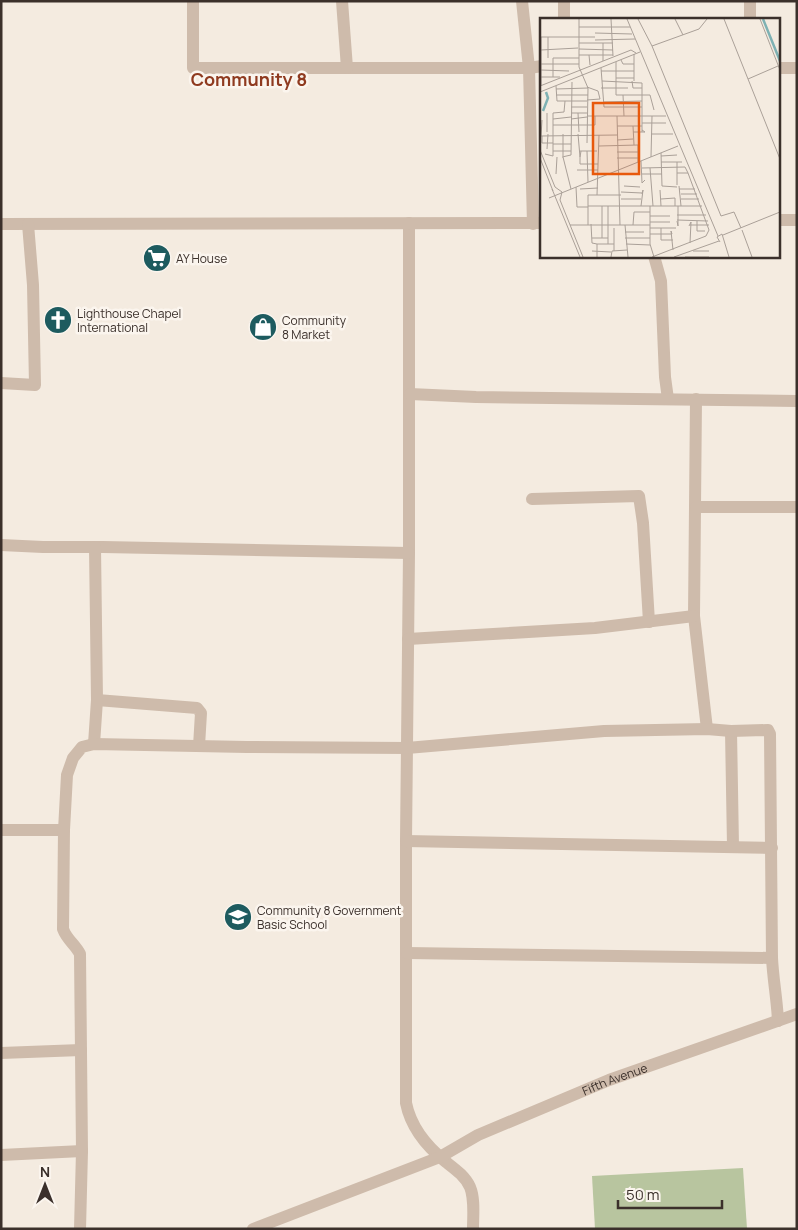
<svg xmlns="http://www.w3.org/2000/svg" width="798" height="1230" viewBox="0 0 798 1230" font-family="Manrope,sans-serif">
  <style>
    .green { fill: #b8c59f }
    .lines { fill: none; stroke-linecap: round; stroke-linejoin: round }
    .minor { stroke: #cebbab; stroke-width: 12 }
    .labels { text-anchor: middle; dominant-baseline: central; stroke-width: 5; stroke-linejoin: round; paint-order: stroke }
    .poi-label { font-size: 12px; fill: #3b302b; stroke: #fbf5ee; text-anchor: start }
    .street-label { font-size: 12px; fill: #3b302b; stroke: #fbf5ee }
    .district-label { font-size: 18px; font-weight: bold; fill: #8f3a1f; stroke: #fbf5ee }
    .inset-river { fill: none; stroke: #7eb1b3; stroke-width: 2.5 }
    .inset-road { fill: none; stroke: #aaa098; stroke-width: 1 }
    .view { fill: #e8590c; fill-opacity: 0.15; stroke: #e8590c; stroke-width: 2.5 }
    .inset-edge { fill: none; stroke: #3b302b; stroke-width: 2.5 }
  </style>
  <rect width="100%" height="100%" fill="#f4ebe0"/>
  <polygon class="green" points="743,1168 747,1229 595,1229 592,1176"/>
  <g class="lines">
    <g class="minor">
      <polyline points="193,1 193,68 529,68 542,66"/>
      <polyline points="342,1 347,68"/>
      <polyline points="522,1 529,68 533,224"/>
      <polyline points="750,1 750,19"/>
      <polyline points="564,19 564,1"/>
      <polyline points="779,68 797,68"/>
      <polyline points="779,220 797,220"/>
      <path d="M 409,223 L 409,553 L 406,841 L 406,1103 C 411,1128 426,1146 446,1162 C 455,1169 465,1176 470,1187 C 475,1199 473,1215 473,1229"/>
      <polyline points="1,224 542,223"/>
      <polyline points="654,256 661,281 665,377 668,399"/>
      <polyline points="1,383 35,385 33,285 28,224"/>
      <polyline points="410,394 476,397 797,401"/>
      <polyline points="696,399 694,616 707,729"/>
      <polyline points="532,499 639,496 643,523 649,622"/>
      <polyline points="696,507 797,507"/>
      <polyline points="1,545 43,547 103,547 409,553"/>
      <polyline points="408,639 595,628 694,616"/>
      <polyline points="97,700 197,708 201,713 199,746"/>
      <polyline points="731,731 733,846"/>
      <polyline points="94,744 97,700 95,547"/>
      <polyline points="1,830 64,830"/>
      <polyline points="406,841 772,848"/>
      <polyline points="407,953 772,958"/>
      <polyline points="1,1053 81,1050"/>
      <polyline points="1,1155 82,1151"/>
      <path d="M 80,1229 L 82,1151 L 80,954 C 75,944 67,940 63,929 L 64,830 L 67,775 L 73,758 L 82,747 L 94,744 L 247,747 L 407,748 L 604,731 L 707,729 L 731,731 L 768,730 L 770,734 L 772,958 C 773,979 777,999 778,1021"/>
      <path id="s1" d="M 253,1229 L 440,1157 L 478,1135 L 609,1080 L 797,1014"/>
    </g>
  </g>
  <defs>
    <symbol id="supermarket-disc" viewBox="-11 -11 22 22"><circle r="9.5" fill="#1d5b5f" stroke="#fbf5ee"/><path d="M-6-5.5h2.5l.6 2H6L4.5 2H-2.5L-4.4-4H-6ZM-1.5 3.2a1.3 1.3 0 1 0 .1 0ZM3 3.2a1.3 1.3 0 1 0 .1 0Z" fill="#fff"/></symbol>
    <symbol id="church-disc" viewBox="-11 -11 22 22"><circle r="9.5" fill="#1d5b5f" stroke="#fbf5ee"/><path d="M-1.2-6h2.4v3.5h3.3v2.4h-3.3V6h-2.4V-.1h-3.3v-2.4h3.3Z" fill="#fff"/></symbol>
    <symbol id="shop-disc" viewBox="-11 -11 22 22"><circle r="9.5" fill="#1d5b5f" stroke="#fbf5ee"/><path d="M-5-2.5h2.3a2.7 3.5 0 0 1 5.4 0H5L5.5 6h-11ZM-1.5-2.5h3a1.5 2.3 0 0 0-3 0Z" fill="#fff"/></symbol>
    <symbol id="school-disc" viewBox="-11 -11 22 22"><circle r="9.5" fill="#1d5b5f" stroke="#fbf5ee"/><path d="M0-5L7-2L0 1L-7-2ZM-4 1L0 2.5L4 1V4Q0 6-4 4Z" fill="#fff"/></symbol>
  </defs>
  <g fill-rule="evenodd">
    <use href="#supermarket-disc" x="141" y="242" width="32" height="32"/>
    <use href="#church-disc" x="42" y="304" width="32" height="32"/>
    <use href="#shop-disc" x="247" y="311" width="32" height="32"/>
    <use href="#school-disc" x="222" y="901" width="32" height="32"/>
  </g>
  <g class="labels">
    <g class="poi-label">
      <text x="176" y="258">AY House</text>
      <text x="77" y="313">Lighthouse Chapel<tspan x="77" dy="14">International</tspan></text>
      <text x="282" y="320">Community<tspan x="282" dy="14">8 Market</tspan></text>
      <text x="257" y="910">Community 8 Government<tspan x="257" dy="14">Basic School</tspan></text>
    </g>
    <g class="street-label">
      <text stroke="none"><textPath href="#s1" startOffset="392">Fifth Avenue</textPath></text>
    </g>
    <g class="district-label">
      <text x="249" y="79">Community 8</text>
    </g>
  </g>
  <g transform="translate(540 18)">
    <rect width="240" height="240" fill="#f4ebe0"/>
    <path class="inset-river" d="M 223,1 L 240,43M 3,93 L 8,80 L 6,74"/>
    <path class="inset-road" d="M 39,1 L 39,49 L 48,70 L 47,125M 71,1 L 73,38M 87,1 L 178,218M 98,1 L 112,28 L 181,198 L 194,194 L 201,210M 135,1 L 143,17M 184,1 L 240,141M 220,1 L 240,52M 39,9 L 90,9M 55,15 L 92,16M 0,19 L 55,19M 1,19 L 1,67M 8,19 L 8,40M 55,22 L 95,21M 39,25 L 73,25M 63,25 L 63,43M 112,28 L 159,11 L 167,1M 39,31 L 73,32M 1,32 L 38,30M 94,36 L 94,63M 39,37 L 49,37 L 50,47M 49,37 L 73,37M 81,42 L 83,46 L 94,46M 76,44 L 76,77 L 102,77 L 102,114M 1,46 L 39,46M 61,50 L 64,89 L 102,89M 1,52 L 29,53M 61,53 L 94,53M 1,59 L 20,59M 13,59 L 13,40 L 39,40M 76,60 L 94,60M 208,61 L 238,48M 62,63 L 102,65 L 102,77 L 110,77 L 114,92M 92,63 L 93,70 L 102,70M 0,68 L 91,32 L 96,35M 16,68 L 17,83 L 47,83M 61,70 L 88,70M 16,71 L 48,70M 0,74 L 100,34M 16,77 L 48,77M 83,77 L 84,98M 47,82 L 60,81 L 58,73 L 47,69M 64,84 L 102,83M 31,89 L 47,89M 31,95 L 47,95M 38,95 L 39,114M 47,98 L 126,98M 77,98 L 80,207M 13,101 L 31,99M 31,101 L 47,99M 102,105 L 126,105M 13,107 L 55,107 L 55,98M 77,108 L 102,108M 93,108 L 94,127M 7,114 L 7,95M 93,114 L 105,114 L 102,112M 13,116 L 13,95 L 24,94 L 25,83M 38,116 L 40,139 L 41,133M 111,116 L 133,116M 0,118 L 77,117M 1,118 L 2,102M 2,118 L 2,125 L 13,125M 77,122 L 93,121M 13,126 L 31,126M 59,128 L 98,127 L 98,144M 7,131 L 8,116M 0,132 L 15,169 L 22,174 L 20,182 L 43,239M 13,133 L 31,133M 40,133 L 57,133M 47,133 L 48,164M 77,134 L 98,134M 121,135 L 122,168 L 137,169M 5,136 L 13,138 L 13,116M 23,138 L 23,116M 121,138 L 137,137M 22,139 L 31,137 L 32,64M 23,139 L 31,171M 40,139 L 40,146 L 58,146M 111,139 L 112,98M 0,140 L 13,173M 77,140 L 98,140M 101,143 L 102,165 L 105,162M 121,144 L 142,144M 137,144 L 137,167M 102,150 L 145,149 L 148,155M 110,150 L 113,188M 37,152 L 58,152M 16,156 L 17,139M 102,156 L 122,156M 84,168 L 100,169M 139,168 L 141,188M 36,169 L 37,189 L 48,189 L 48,207M 12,171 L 40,239M 40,171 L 58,170M 139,171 L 155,171M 120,172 L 121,188M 81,174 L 102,175M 141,176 L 157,176M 57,177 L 59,117M 9,180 L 138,128M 81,181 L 101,181M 121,181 L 135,180 L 135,188M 141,181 L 159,181M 48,188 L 162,188M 62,188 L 62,220M 68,188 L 68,226M 101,188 L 103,172 L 102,176M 110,188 L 110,226 L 114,239M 48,189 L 48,177 L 81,177M 137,197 L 166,197M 110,198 L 130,198M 137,202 L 168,203M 137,203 L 138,208 L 138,188M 157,203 L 157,213 L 165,213M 110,204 L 130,204M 51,206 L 52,225 L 57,226M 30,207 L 110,207M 85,207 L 88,239M 93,207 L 94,194 L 110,194M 150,207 L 169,207M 149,208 L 151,204 L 150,225M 110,210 L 136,210M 121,210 L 121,222 L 133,222M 202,212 L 212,239M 85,214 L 104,214M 110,216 L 132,216M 132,216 L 131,213 L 133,232M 183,217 L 240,194M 52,220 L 68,220M 85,220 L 110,220M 180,224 L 177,219 L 182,216 L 189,239M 74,226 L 74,210M 86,226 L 110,227M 52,233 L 71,234M 153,233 L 169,233M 57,239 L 57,226 L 74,226 L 74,233M 71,239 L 72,233 L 87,232M 112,239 L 166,218 L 169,212 L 148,155 L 137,155M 134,239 L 179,223M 145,239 L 169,239"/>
    <path class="view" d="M 53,85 L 99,85 L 99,156 L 53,156 Z"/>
    <rect width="240" height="240" class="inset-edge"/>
  </g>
  <rect width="798" height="1230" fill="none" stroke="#3b302b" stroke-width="5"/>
  <g transform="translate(45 1185)" stroke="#fbf5ee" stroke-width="4" paint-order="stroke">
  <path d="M0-4L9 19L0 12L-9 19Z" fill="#3b302b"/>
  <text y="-8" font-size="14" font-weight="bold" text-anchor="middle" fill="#3b302b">N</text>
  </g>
  <path d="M618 1200v8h104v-8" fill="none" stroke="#3b302b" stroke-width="2.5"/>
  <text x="626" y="1200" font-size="15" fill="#3b302b" stroke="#fbf5ee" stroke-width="4" paint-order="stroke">50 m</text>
</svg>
